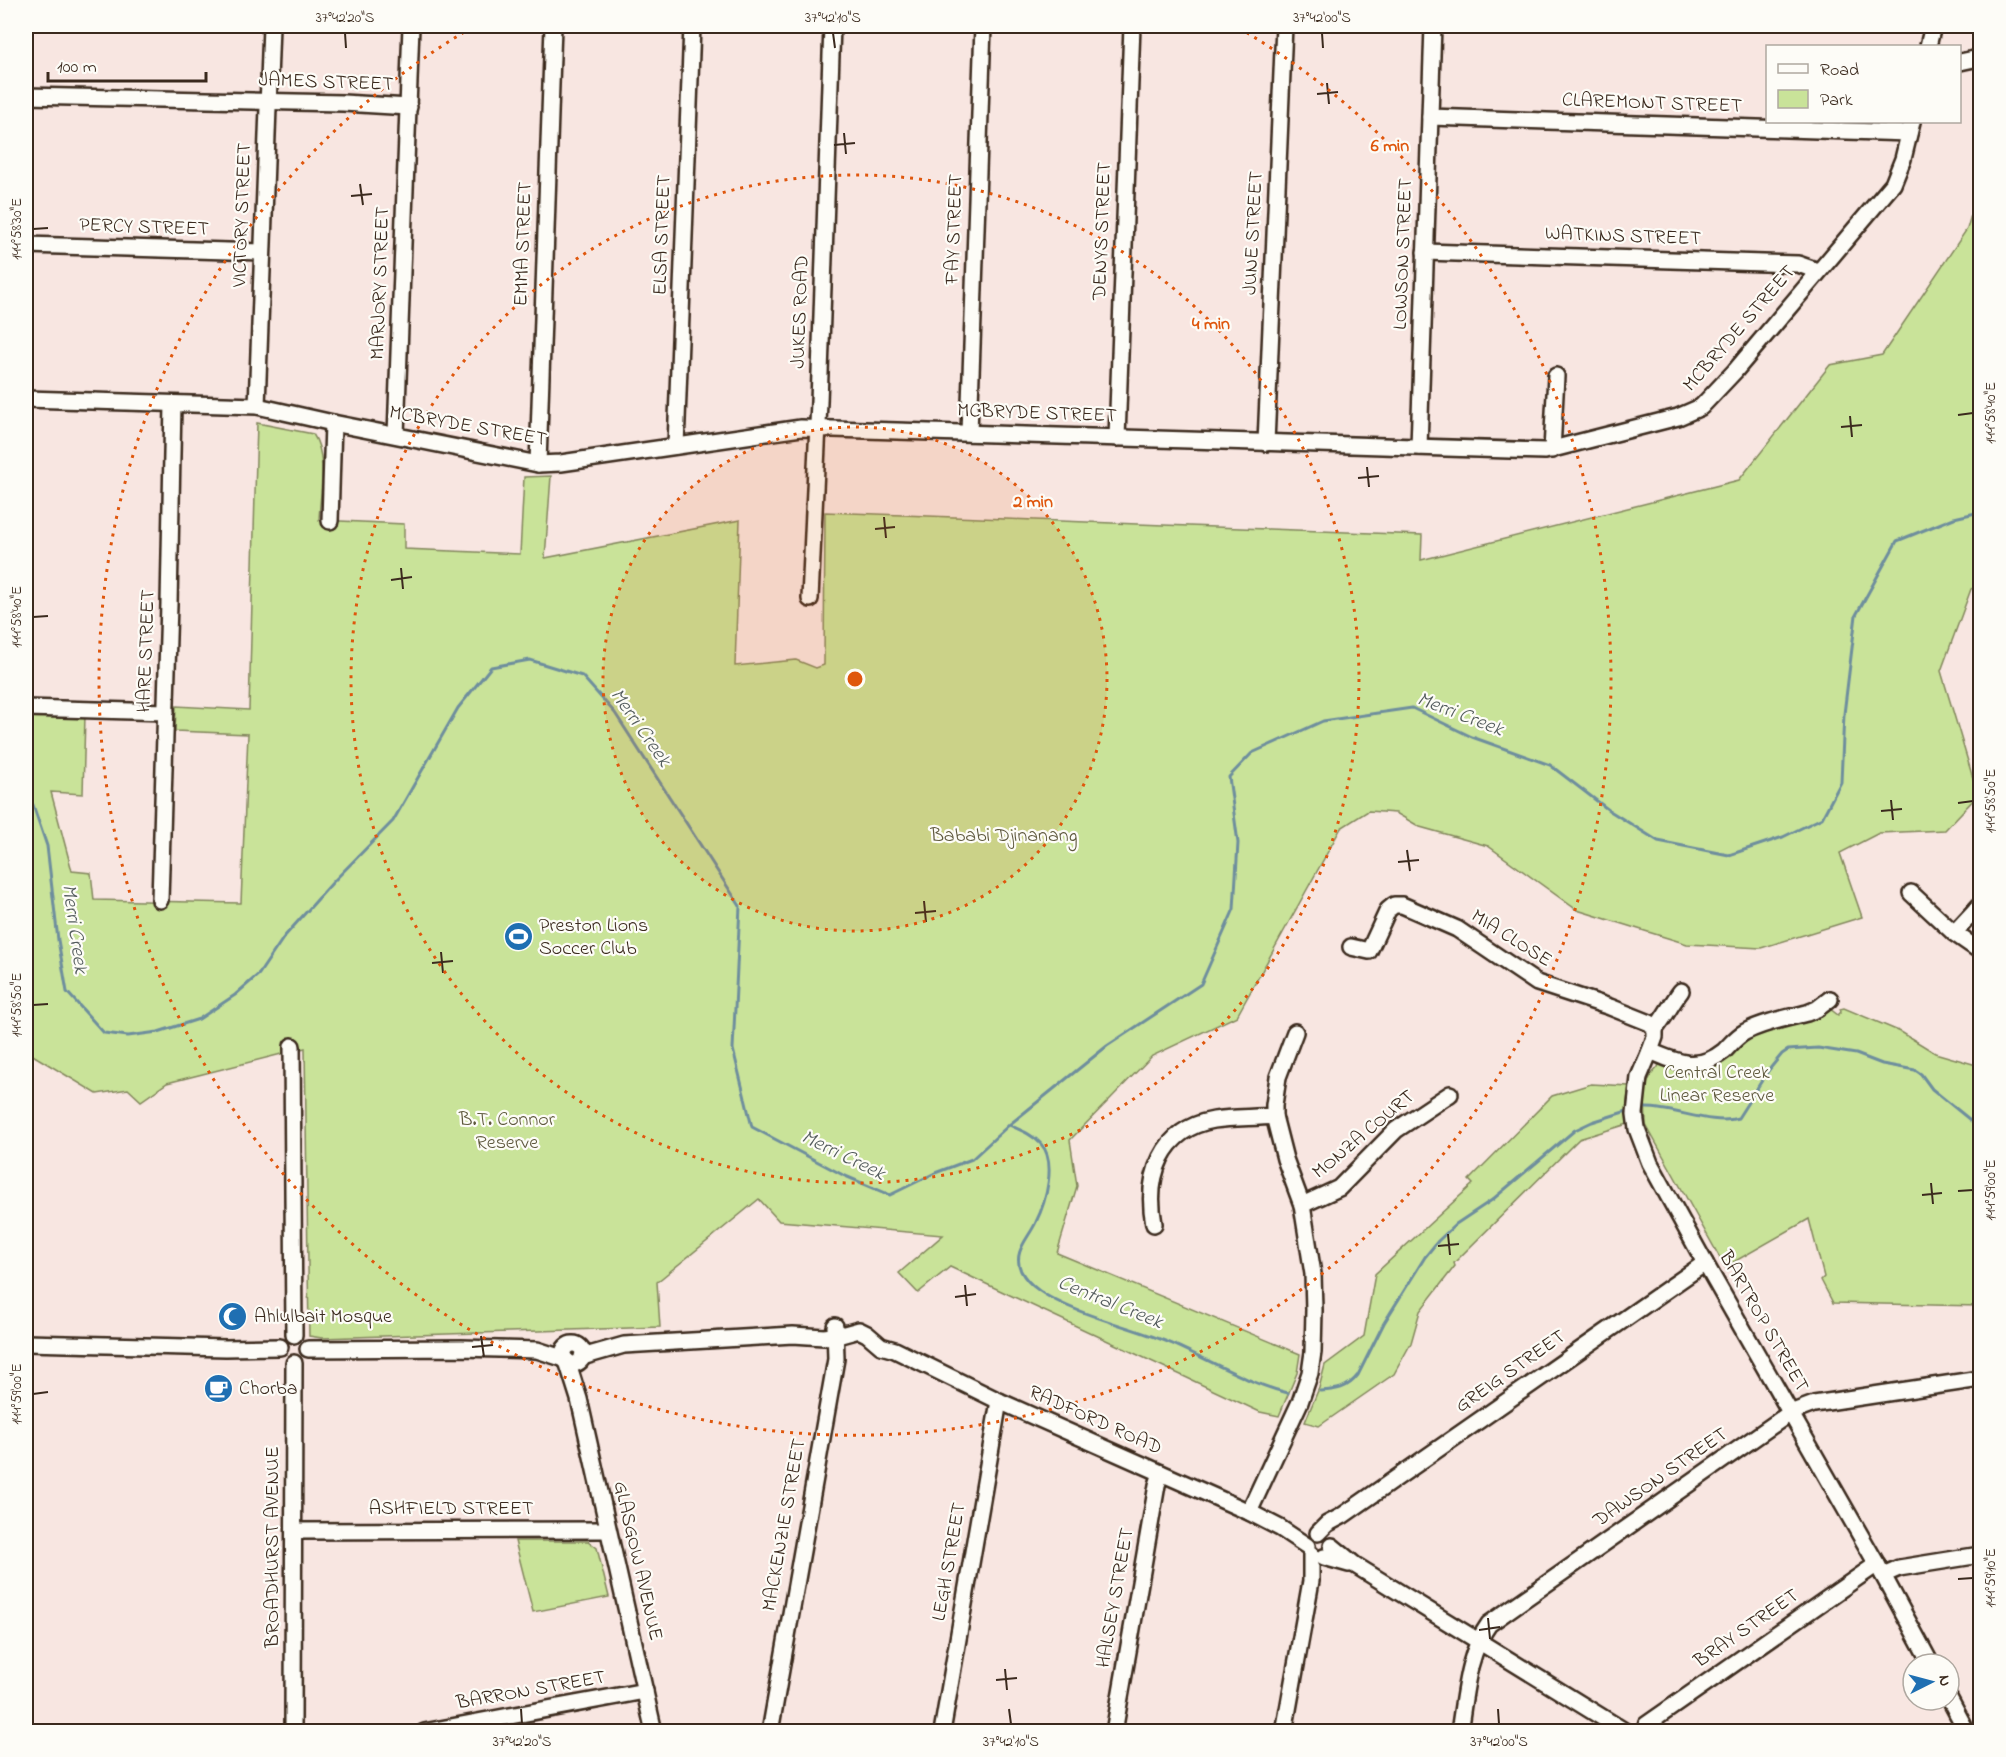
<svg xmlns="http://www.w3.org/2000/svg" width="2006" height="1757" viewBox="0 0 2006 1757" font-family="'Indie Flower',sans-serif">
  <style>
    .green { fill: #c9e399; stroke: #82865c; stroke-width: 1.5 }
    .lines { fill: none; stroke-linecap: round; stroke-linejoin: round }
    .stream { stroke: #6e8e9d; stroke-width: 3 }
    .minor-casing { stroke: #3b2a1e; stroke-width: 20 }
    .minor { stroke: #fdfcf7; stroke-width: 15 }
    .ticks { fill: none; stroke: #3b2a1e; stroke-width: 2 }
    .ring { fill: none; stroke: #df570d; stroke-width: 3; stroke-dasharray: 3 6 }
    .labels { text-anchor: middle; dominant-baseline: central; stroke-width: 4.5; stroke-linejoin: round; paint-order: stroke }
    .street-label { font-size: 20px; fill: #3b2a1e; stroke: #fdfcf7 }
    .park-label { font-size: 20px; fill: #5e583d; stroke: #fdfcf7 }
    .poi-label { font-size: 20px; fill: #3b2a1e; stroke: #fdfcf7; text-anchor: start }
    .water-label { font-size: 21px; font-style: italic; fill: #545c5d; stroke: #fdfcf7 }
    .centre { fill: #df570d; stroke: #fdfcf7; stroke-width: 3 }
    .ring-label { font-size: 18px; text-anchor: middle; font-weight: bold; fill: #df570d; stroke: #fdfcf7; stroke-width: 4.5; stroke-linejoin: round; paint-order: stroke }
    .neatline { fill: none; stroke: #3b2a1e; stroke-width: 2 }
    .ticks-label { font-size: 15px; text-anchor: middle; fill: #3b2a1e }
  </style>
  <rect width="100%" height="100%" fill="#f8e6e1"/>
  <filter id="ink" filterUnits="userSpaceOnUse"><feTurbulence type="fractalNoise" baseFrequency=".0167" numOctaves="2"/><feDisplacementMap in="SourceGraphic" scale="12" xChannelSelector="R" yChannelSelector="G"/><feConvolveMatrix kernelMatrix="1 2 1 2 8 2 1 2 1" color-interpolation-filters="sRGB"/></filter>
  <g filter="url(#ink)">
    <g class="green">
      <path d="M 1980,184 L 1980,585 L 1971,589 L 1941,671 L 1978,795 L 1945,830 L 1879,833 L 1840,853 L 1862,917 L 1761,948 L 1687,944 L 1577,910 L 1488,846 L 1420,827 L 1396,813 L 1368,811 L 1341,828 L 1237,1016 L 1152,1056 L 1070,1140 L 1077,1186 L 1057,1253 L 1300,1354 L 1297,1373 L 1279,1416 L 1260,1412 L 950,1267 L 918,1293 L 899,1273 L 943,1235 L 779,1221 L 759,1199 L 657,1282 L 660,1327 L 322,1338 L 309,1336 L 305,1048 L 167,1083 L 141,1101 L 128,1089 L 97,1094 L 26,1051 L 26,712 L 85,715 L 83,794 L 51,792 L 72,871 L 91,873 L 94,900 L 241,903 L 248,734 L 175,731 L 176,706 L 249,710 L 257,423 L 313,434 C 328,456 320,494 319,520 L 404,524 L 404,549 L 520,554 L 524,477 L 551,476 L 545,558 L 740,520 L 735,666 L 796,660 L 816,668 L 824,665 L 825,512 L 1422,535 L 1421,560 L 1739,480 L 1830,365 L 1882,355 L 1967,229 Z"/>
      <polygon points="1825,1008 1830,1009 1838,1015 1841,1012 1840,1009 1844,1008 1901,1032 1935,1053 1980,1066 1980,1306 1833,1303 1821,1280 1824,1277 1809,1219 1725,1267 1646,1125 1645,1098 1647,1084 1651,1075 1658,1067 1660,1061 1676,1066 1742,1038"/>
      <polygon points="1591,1084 1629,1086 1627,1102 1628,1124 1579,1139 1454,1263 1455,1266 1420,1311 1411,1343 1394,1374 1319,1426 1305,1422 1319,1388 1325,1365 1364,1336 1375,1274 1473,1184 1469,1180 1552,1096"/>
      <polygon points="515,1541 588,1541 597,1548 609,1597 533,1612"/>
    </g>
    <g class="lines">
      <g class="stream">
        <polyline points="26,797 33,805 47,846 58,940 67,992 104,1033 128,1036 158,1032 199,1019 235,995 259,974 284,937 333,882 393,821 458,708 491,667 530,660 582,676 615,713 740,906 733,1049 752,1127 843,1175 890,1195 935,1173 972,1159 1009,1125 1107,1046 1201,984 1234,909 1238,843 1229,777 1252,753 1323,721 1412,708 1472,737 1550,765 1610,811 1658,841 1729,855 1783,837 1822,818 1841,782 1844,714 1856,615 1897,541 1954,518 1980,512"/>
        <path d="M 1645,1108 C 1673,1107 1712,1126 1738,1118 L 1768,1071 L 1782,1054 L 1788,1050 L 1818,1048 L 1856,1054 L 1882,1064 L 1915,1070 L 1921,1074 L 1932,1089 L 1980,1128"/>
        <path d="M 1009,1125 C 1020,1130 1032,1134 1041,1144 C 1057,1161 1046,1202 1036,1222 C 1029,1238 1012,1252 1021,1271 C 1029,1287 1048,1297 1063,1304 C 1099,1321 1139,1329 1175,1345 C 1211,1361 1250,1384 1288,1393"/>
        <path d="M 1320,1391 C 1337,1390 1347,1389 1358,1375 L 1384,1323 L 1425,1257 L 1438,1241 L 1456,1224 L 1492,1200 L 1575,1130 L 1592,1122 L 1627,1111"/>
      </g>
      <defs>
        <g id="minor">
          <polyline points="1928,46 1933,26"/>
          <polyline points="1960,62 1974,59"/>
          <polyline points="26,96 343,103 409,107"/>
          <polyline points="1430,117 1909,133"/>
          <polyline points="26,245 262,252"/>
          <polyline points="1425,252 1798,264 1818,271"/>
          <polyline points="26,399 257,406 333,423 538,464 561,463 801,428 1545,451 1678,417 1701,407 1735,371 1893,184 1903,159 1912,122"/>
          <polyline points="257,406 271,26"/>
          <polyline points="969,433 983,26"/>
          <polyline points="396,435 411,26"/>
          <polyline points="1117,438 1132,26"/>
          <polyline points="1266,443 1284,26"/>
          <polyline points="676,446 692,26"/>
          <polyline points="1419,447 1433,26"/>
          <polyline points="1552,450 1556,376"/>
          <polyline points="538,464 553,26"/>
          <polyline points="330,521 333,423"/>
          <polyline points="810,599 819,402 832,26"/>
          <polyline points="26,708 166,712"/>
          <polyline points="1911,893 1954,933 1980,951"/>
          <polyline points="160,900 169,604 173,404"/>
          <polyline points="1954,933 1980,905"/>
          <polyline points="1351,947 1369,951 1388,910 1394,905 1402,905 1457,929 1537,983 1610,1007 1650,1023 1655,1029"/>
          <path d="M 1681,991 C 1671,1004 1665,1017 1655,1029 L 1655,1037 L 1650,1051 L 1639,1077 L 1635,1114 L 1637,1129 L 1650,1163 L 1705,1263 L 1883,1575 L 1931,1664"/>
          <polyline points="292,1046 294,1335"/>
          <path d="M 1650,1051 C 1678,1063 1698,1072 1724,1051 C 1731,1044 1736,1037 1745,1032 C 1764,1022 1787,1018 1807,1013 L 1817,1009 L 1830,999"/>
          <polyline points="1302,1205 1339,1188 1396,1130 1450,1094"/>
          <path d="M 1154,1224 C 1145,1177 1161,1129 1214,1120 C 1233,1117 1254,1118 1274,1116"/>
          <polyline points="26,1343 226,1348 280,1347"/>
          <circle cx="573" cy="1354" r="10"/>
          <polyline points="308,1349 462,1348 537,1350 565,1359"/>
          <polyline points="582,1357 624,1345 793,1335 824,1337 841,1335 859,1330 867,1334 881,1346 895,1350 999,1401 1249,1512 1280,1528 1307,1546"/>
          <polyline points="567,1361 579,1399 654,1732"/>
          <polyline points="1249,1512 1300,1402 1310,1373 1313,1352 1314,1310 1313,1274 1302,1205 1285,1159 1274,1116 1274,1105 1278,1077 1295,1032"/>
          <polyline points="295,1531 608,1530"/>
          <polyline points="1318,1533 1327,1524 1342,1516 1705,1263"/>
          <polyline points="1332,1546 1355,1565 1626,1732"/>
          <polyline points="1324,1557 1349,1564"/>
          <polyline points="1883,1575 1899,1568 1980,1555"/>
          <polyline points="1949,1698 1967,1732"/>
          <polyline points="293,1732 294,1363"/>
          <polyline points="424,1732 645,1691"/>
          <polyline points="770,1732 836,1359 835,1326"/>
          <polyline points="942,1732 999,1401"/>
          <polyline points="1114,1732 1157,1485 1161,1473"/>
          <polyline points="1284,1732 1311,1581 1311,1554"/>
          <path d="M 1459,1732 C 1465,1696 1467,1654 1489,1624 L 1790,1413 L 1814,1404 L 1980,1379"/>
          <polyline points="1644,1732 1646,1725 1877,1564"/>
        </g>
      </defs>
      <use href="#minor" class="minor-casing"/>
      <use href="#minor" class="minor"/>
    </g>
  </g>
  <path class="ticks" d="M 345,33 L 346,48M 833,33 L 835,48M 1322,33 L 1323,48M 1327,83 L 1329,104M 1317,94 L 1338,92M 844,133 L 846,154M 834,145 L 855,143M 360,184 L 363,205M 351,196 L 372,194M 33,229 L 48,228M 1958,415 L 1973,413M 1850,416 L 1852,437M 1841,427 L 1862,425M 1367,467 L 1369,487M 1358,478 L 1379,476M 884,517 L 886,538M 875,529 L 895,527M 401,568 L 403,589M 391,580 L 412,577M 33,617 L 48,616M 1891,800 L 1893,820M 1958,803 L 1973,801M 1881,811 L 1902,809M 1407,850 L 1410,871M 1398,862 L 1419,860M 924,901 L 926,922M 915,913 L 936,911M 441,952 L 443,973M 432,963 L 453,961M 33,1005 L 48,1004M 1931,1183 L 1933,1204M 1958,1191 L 1973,1190M 1922,1195 L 1942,1193M 1448,1234 L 1450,1255M 1438,1246 L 1459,1244M 965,1285 L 967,1306M 955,1297 L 976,1294M 481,1336 L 484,1357M 472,1347 L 493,1345M 33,1394 L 48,1392M 1958,1579 L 1973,1578M 1488,1618 L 1490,1639M 1479,1630 L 1500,1627M 1005,1669 L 1007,1690M 996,1680 L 1017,1678M 521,1709 L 522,1724M 1009,1709 L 1011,1724M 1498,1709 L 1499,1724"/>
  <circle cx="855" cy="679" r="252" fill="#df570d" fill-opacity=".12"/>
  <g class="ring">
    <circle cx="855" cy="679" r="252"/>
    <circle cx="855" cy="679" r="504"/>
    <path d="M1239 28A756 756 0 1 1 471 28"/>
  </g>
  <defs>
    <symbol id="stadium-disc" viewBox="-11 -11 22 22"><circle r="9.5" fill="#1f6fb2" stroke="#fdfcf7"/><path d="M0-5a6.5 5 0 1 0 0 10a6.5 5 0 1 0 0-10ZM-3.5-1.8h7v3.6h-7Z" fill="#fff"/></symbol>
    <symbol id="mosque-disc" viewBox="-11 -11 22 22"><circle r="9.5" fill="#1f6fb2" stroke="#fdfcf7"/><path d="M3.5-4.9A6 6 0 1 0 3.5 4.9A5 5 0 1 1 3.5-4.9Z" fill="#fff"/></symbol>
    <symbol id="cafe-disc" viewBox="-11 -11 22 22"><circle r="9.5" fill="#1f6fb2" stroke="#fdfcf7"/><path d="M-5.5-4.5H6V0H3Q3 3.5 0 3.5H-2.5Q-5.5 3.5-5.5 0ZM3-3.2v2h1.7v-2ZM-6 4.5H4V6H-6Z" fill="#fff"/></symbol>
  </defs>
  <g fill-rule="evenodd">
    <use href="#stadium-disc" x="502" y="920" width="33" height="33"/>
    <use href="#mosque-disc" x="216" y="1300" width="33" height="33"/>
    <use href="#cafe-disc" x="202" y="1372" width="33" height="33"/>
  </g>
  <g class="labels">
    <g class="street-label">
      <text transform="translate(326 83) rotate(2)">JAMES STREET</text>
      <text transform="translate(1652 104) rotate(2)">CLAREMONT STREET</text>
      <text transform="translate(243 215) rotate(-88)">VICTORY STREET</text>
      <text transform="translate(144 228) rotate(2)">PERCY STREET</text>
      <text transform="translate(955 229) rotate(-88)">FAY STREET</text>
      <text transform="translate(1103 231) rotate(-88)">DENYS STREET</text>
      <text transform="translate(1254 233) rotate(-87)">JUNE STREET</text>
      <text transform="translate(663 235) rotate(-88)">ELSA STREET</text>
      <text transform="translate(1623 237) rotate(2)">WATKINS STREET</text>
      <text transform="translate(524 244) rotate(-88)">EMMA STREET</text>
      <text transform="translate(1404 254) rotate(-88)">LOWSON STREET</text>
      <text transform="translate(381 283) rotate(-88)">MARJORY STREET</text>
      <text transform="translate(801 312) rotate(-88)">JUKES ROAD</text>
      <text transform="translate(1740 329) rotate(-49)">MCBRYDE STREET</text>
      <text transform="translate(1037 414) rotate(2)">MCBRYDE STREET</text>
      <text transform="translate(468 427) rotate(10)">MCBRYDE STREET</text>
      <text transform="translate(147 651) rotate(-88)">HARE STREET</text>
      <text transform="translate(1511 939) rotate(32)">MIA CLOSE</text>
      <text transform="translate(1364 1135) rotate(-40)">MONZA COURT</text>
      <text transform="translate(1763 1322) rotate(60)">BARTROP STREET</text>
      <text transform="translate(1511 1372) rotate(-35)">GREIG STREET</text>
      <text transform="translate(1095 1421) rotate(24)">RADFORD ROAD</text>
      <text transform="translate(1661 1478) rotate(-35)">DAWSON STREET</text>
      <text x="451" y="1509">ASHFIELD STREET</text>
      <text transform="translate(785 1525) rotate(-80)">MACKENZIE STREET</text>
      <text transform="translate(273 1547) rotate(-90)">BROADHURST AVENUE</text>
      <text transform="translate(637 1561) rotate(77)">GLASGOW AVENUE</text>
      <text transform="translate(950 1562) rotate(-80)">LEGH STREET</text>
      <text transform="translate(1116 1598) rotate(-80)">HALSEY STREET</text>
      <text transform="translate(1747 1629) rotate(-35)">BRAY STREET</text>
      <text transform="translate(531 1691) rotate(-10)">BARRON STREET</text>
    </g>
    <g class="park-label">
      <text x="1004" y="836">Bababi Djinanang</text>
      <text x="1717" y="1073">Central Creek<tspan x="1717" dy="23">Linear Reserve</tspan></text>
      <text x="507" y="1120">B.T. Connor<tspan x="507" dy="23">Reserve</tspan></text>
    </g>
    <g class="poi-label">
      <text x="539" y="926">Preston Lions<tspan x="539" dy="23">Soccer Club</tspan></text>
      <text x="254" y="1317">Ahlulbait Mosque</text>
      <text x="239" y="1389">Chorba</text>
    </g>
    <g class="water-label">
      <text transform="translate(1460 715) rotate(21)">Merri Creek</text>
      <text transform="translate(640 728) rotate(55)">Merri Creek</text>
      <text transform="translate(74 929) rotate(82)">Merri Creek</text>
      <text transform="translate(843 1156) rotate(26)">Merri Creek</text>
      <text transform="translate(1110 1303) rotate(22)">Central Creek</text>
    </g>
  </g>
  <circle cx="855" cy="679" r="9" class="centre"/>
  <g class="ring-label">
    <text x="1390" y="151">6 min</text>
    <text x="1211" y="329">4 min</text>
    <text x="1033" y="507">2 min</text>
  </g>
  <rect width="2006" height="1757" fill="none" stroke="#fdfcf7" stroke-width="66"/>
  <rect x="1766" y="45" width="195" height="78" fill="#fdfcf7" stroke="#afa8a0" stroke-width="1.5"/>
  <rect x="1778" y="64" width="30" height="9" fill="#fdfcf7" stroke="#afa8a0" stroke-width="1.5"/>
  <text x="1820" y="75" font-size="18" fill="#3b2a1e">Road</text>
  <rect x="1778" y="90" width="30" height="18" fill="#c9e399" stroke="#afa8a0" stroke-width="1.5"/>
  <text x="1820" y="105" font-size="18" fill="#3b2a1e">Park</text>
  <g transform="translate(1931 1682) rotate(84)"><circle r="28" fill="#fdfcf7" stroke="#afa8a0" stroke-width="1.5"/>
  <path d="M0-4.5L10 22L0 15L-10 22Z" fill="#1f6fb2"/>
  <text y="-9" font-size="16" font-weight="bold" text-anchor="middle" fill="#3b2a1e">N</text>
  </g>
  <path d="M48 72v9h158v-9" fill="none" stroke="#3b2a1e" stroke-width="3"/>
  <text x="57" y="72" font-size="18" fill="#3b2a1e" stroke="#fdfcf7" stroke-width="4.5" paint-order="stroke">100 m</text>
  <rect x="33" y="33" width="1940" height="1691" class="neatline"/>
  <g class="ticks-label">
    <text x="345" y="22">37°42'20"S</text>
    <text x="833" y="22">37°42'10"S</text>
    <text x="1322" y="22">37°42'00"S</text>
    <text transform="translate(16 229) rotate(-90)" y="5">144°58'30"E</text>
    <text transform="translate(1990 413) rotate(-90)" y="5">144°58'40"E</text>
    <text transform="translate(16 617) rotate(-90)" y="5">144°58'40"E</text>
    <text transform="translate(1990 801) rotate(-90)" y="5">144°58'50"E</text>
    <text transform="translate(16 1005) rotate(-90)" y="5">144°58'50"E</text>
    <text transform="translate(1990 1190) rotate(-90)" y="5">144°59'00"E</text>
    <text transform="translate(16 1394) rotate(-90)" y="5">144°59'00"E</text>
    <text transform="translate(1990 1578) rotate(-90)" y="5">144°59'10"E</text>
    <text x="522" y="1746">37°42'20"S</text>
    <text x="1011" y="1746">37°42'10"S</text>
    <text x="1499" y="1746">37°42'00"S</text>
  </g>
</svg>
